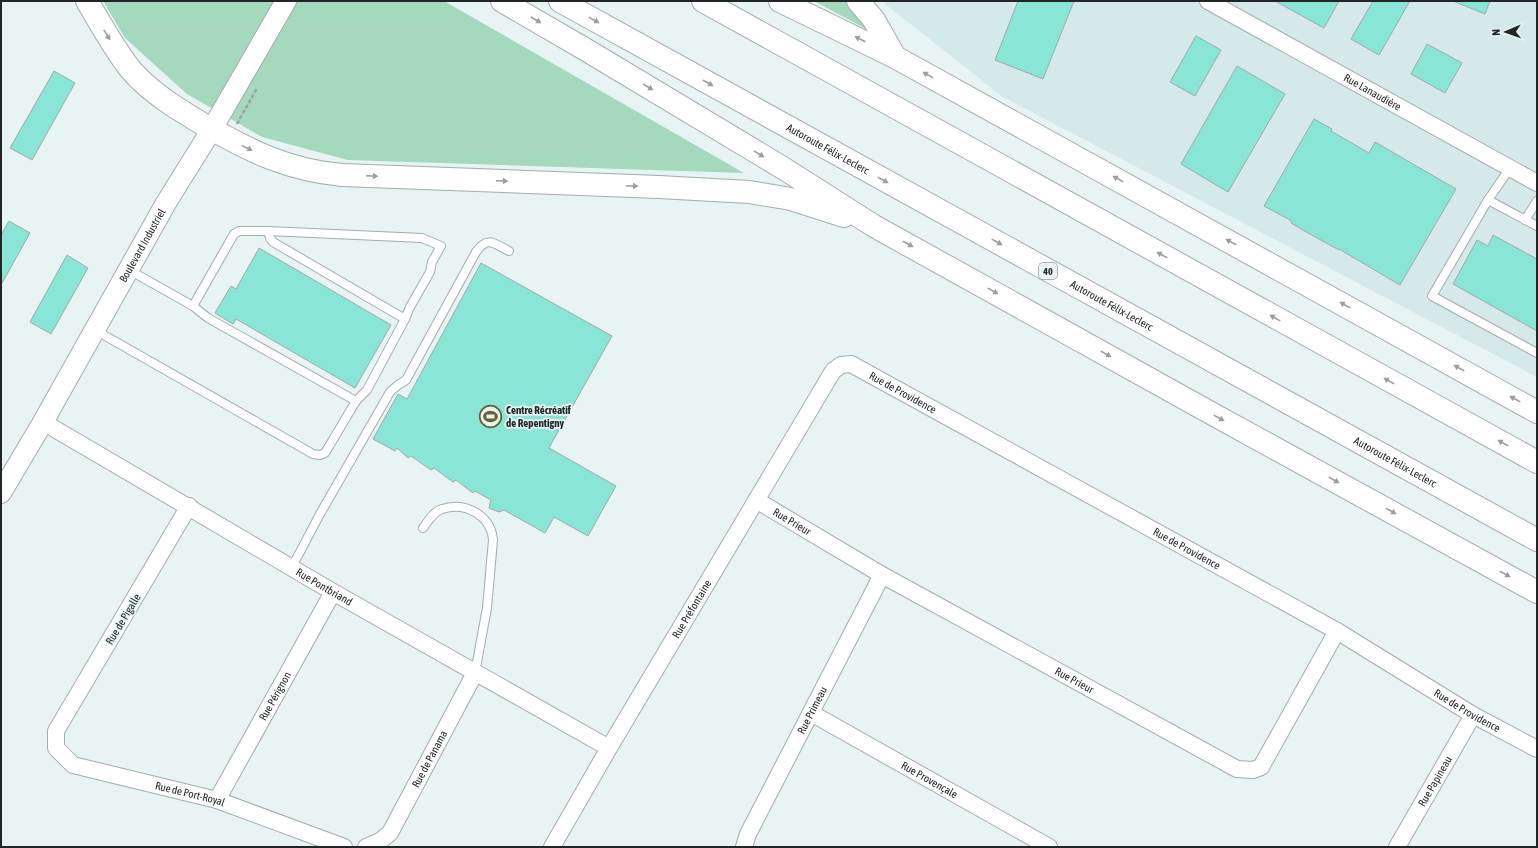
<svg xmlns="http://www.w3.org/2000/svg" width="1538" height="848" viewBox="0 0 1538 848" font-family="'Asap Condensed',sans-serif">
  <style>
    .built { fill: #d5e9ea }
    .green { fill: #a4d9be }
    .building { fill: #89e6d6; stroke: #a0aaa8 }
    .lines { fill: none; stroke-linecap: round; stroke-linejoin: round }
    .service-casing { stroke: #a3acad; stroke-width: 10 }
    .minor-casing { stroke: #a3acad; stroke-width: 18 }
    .tertiary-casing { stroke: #a3acad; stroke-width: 22 }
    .motorway-casing { stroke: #a3acad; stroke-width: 24 }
    .path { stroke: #9ca4a4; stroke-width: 2.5; stroke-dasharray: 4 2; stroke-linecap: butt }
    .service { stroke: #fff; stroke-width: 8 }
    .minor { stroke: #fff; stroke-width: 16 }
    .tertiary { stroke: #fff; stroke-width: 20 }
    .motorway { stroke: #fff; stroke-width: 22 }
    .oneway { fill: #9b9d9d }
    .labels { text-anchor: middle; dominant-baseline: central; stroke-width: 3.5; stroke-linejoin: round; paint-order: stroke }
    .shield { fill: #e8f3f3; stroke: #5d6363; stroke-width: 1 }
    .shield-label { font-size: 10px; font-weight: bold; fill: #212525 }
    .street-label { font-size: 11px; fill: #212525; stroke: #e8f3f3 }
    .poi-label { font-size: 11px; font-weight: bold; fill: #212525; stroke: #e8f3f3; text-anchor: start }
  </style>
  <rect width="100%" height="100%" fill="#e8f3f3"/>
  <polygon class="built" points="883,1 1537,1 1537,377 1003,97 885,4"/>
  <g class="green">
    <polygon points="103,1 444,1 744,173 348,160 262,137 187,94 125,38"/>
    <polygon points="814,1 846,1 866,29"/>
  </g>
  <g class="building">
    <polygon points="1018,1 1074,1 1043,79 995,60"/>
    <polygon points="1275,1 1339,1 1324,28"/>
    <polygon points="1373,1 1410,1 1379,55 1351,39"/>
    <polygon points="1453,1 1490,1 1485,14"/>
    <polygon points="1196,36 1221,50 1195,96 1170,82"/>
    <polygon points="1427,44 1462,63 1445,93 1411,74"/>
    <polygon points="1237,66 1285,94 1228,192 1181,164"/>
    <polygon points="54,71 75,83 32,160 10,148"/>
    <polygon points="1314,119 1332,129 1331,131 1369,153 1375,142 1456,189 1400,285 1339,249 1339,250 1308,233 1291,223 1292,221 1264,206"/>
    <polygon points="9,221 30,233 1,285 1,235"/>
    <polygon points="1493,235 1537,259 1537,331 1453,284 1477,240 1488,246"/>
    <polygon points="259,248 391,325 355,388 236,319 233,324 215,313 231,286 236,289"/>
    <polygon points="67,255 88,268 51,334 30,322"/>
    <polygon points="481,263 612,336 549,448 616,486 588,536 554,517 545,533 504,510 499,512 489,508 491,500 475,491 473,493 456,480 453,482 434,468 431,470 411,456 408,458 397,448 395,451 373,439 398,394 407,399"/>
  </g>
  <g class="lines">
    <defs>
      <g id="service">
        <polyline points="1488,200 1510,168"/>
        <polyline points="1525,220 1537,201"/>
        <polyline points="1537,226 1488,200 1432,296 1537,353"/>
        <polyline points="268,231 270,238 273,242 405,319 367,390 356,401"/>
        <polyline points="193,306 234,234 239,231 268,231 422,238 441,246 432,262 430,272 410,307 405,319"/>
        <polyline points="95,330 313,454 320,455 325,453 356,401 208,318 193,306 129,270"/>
        <path d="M 423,528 C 428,521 434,511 442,509 C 466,501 491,516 493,540 L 487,608 L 475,673"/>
        <path d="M 292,567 L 320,514 L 390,392 L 398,385 L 406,380 L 476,252 C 488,236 493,243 509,251"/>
      </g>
      <g id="minor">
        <path id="s1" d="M 1208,1 L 1537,183"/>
        <path id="s2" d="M 43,422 L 333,592 L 609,748"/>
        <path id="s3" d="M 756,500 L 882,575 L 1237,769 L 1253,770 L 1261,767 L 1337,631"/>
        <path id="s4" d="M 189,506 L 56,731 L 56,748 L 73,765 L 217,800 L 344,847"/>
        <path id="s5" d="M 811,713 L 1049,847"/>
        <path id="s6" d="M 217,800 L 333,592"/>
        <path id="s7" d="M 366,847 L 380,841 L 390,833 L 475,673"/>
        <path id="s8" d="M 552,847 L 609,748 L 833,371 L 841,365 L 851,364 L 1337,631 L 1473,715 L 1537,749"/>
        <path id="s9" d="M 744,847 L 748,834 L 882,575"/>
        <path id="s10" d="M 1397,847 L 1473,715"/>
      </g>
      <g id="tertiary">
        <path id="s11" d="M 1,493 L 43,422 L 166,203 L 212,129 L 286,1"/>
      </g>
      <g id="motorway">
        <path d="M 87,1 C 101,24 114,49 131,70 C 152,94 179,110 206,126 C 252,152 288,170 342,175 L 659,187 L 749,192 L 791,199 L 844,216"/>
        <polyline points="502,1 583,48 783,168 874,226 1218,417 1537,592"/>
        <path id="s12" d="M 560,1 L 1537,540"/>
        <polyline points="703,1 1537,462"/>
        <polyline points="780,1 895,57 1537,412"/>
        <polyline points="858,1 874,20 895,57"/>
      </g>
    </defs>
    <use href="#service" class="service-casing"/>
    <use href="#minor" class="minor-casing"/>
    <use href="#tertiary" class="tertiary-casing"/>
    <use href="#motorway" class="motorway-casing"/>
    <polyline class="path" points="237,124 257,88"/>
    <use href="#service" class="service"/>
    <use href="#minor" class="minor"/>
    <use href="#tertiary" class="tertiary"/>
    <use href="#motorway" class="motorway"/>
  </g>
  <defs><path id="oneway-solid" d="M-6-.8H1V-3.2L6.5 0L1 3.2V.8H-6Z"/></defs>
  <g class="oneway">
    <use href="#oneway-solid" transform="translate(536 20) rotate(30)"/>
    <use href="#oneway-solid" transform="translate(594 20) rotate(29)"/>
    <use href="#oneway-solid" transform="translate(107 35) rotate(59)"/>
    <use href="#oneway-solid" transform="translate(860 39) rotate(-153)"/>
    <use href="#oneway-solid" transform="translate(928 75) rotate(-151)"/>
    <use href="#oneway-solid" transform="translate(708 83) rotate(29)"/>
    <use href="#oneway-solid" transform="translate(648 87) rotate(31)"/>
    <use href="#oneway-solid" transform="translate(247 148) rotate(26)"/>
    <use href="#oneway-solid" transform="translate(759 154) rotate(31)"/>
    <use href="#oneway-solid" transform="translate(372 176) rotate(2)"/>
    <use href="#oneway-solid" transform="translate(1118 179) rotate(-151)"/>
    <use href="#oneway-solid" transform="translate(883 180) rotate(29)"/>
    <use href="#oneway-solid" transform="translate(502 181) rotate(2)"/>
    <use href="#oneway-solid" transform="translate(632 186) rotate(2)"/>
    <use href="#oneway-solid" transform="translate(997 242) rotate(29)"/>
    <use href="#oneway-solid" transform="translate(1231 242) rotate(-151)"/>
    <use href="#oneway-solid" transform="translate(908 244) rotate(29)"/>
    <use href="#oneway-solid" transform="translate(1162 255) rotate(-151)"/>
    <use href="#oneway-solid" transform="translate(993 291) rotate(29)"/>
    <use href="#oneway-solid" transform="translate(1345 305) rotate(-151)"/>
    <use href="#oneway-solid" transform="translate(1275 318) rotate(-151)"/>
    <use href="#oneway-solid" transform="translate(1106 354) rotate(29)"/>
    <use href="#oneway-solid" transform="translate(1459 368) rotate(-151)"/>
    <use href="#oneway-solid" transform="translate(1389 381) rotate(-151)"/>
    <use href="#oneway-solid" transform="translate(1515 399) rotate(-151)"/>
    <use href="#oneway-solid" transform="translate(1219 418) rotate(29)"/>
    <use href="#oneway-solid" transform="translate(1503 443) rotate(-151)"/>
    <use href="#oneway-solid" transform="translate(1334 480) rotate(29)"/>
    <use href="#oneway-solid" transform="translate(1391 511) rotate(29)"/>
    <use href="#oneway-solid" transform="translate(1505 574) rotate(29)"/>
  </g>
  <defs>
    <symbol id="stadium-ring" viewBox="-11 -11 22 22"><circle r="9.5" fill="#e8f3f3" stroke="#676330" stroke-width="1.5"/><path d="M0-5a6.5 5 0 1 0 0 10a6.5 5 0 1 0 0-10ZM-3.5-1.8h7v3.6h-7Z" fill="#676330"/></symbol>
  </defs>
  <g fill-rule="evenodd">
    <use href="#stadium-ring" x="478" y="404" width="25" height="25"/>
  </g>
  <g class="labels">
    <rect class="shield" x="1039" y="263" width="18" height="16" rx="3"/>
    <g class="shield-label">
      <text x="1048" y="271">40</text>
    </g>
    <g class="street-label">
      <text stroke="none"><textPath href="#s1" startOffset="188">Rue Lanaudière</textPath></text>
      <text stroke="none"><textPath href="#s12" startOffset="306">Autoroute Félix-Leclerc</textPath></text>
      <text stroke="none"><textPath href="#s11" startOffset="285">Boulevard Industriel</textPath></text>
      <text stroke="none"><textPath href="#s12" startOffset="630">Autoroute Félix-Leclerc</textPath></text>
      <text stroke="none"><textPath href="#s8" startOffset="632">Rue de Providence</textPath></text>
      <text stroke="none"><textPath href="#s12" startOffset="954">Autoroute Félix-Leclerc</textPath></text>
      <text stroke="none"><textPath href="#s3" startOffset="42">Rue Prieur</textPath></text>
      <text stroke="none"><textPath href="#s8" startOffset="956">Rue de Providence</textPath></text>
      <text stroke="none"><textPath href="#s2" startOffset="326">Rue Pontbriand</textPath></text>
      <text stroke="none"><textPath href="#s8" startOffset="276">Rue Préfontaine</textPath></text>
      <text transform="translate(123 619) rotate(-59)">Rue de Pigalle</text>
      <text stroke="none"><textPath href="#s3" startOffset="366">Rue Prieur</textPath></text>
      <text stroke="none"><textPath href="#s6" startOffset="119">Rue Pérignon</textPath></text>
      <text stroke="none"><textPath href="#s9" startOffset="153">Rue Primeau</textPath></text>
      <text stroke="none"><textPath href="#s8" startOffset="1280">Rue de Providence</textPath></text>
      <text stroke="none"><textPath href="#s7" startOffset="112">Rue de Panama</textPath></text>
      <text stroke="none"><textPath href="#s5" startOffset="136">Rue Provençale</textPath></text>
      <text stroke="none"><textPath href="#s10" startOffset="76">Rue Papineau</textPath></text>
      <text stroke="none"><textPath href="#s4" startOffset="423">Rue de Port-Royal</textPath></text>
    </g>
    <g class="poi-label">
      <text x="506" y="410">Centre Récréatif<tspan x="506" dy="13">de Repentigny</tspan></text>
    </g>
  </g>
  <rect width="1538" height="848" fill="none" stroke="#212525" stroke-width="4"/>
  <g transform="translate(1506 32) rotate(268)" stroke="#e8f3f3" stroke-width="3" paint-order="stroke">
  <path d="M0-3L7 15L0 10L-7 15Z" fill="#212525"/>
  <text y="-6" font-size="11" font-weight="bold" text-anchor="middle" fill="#212525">N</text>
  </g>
</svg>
